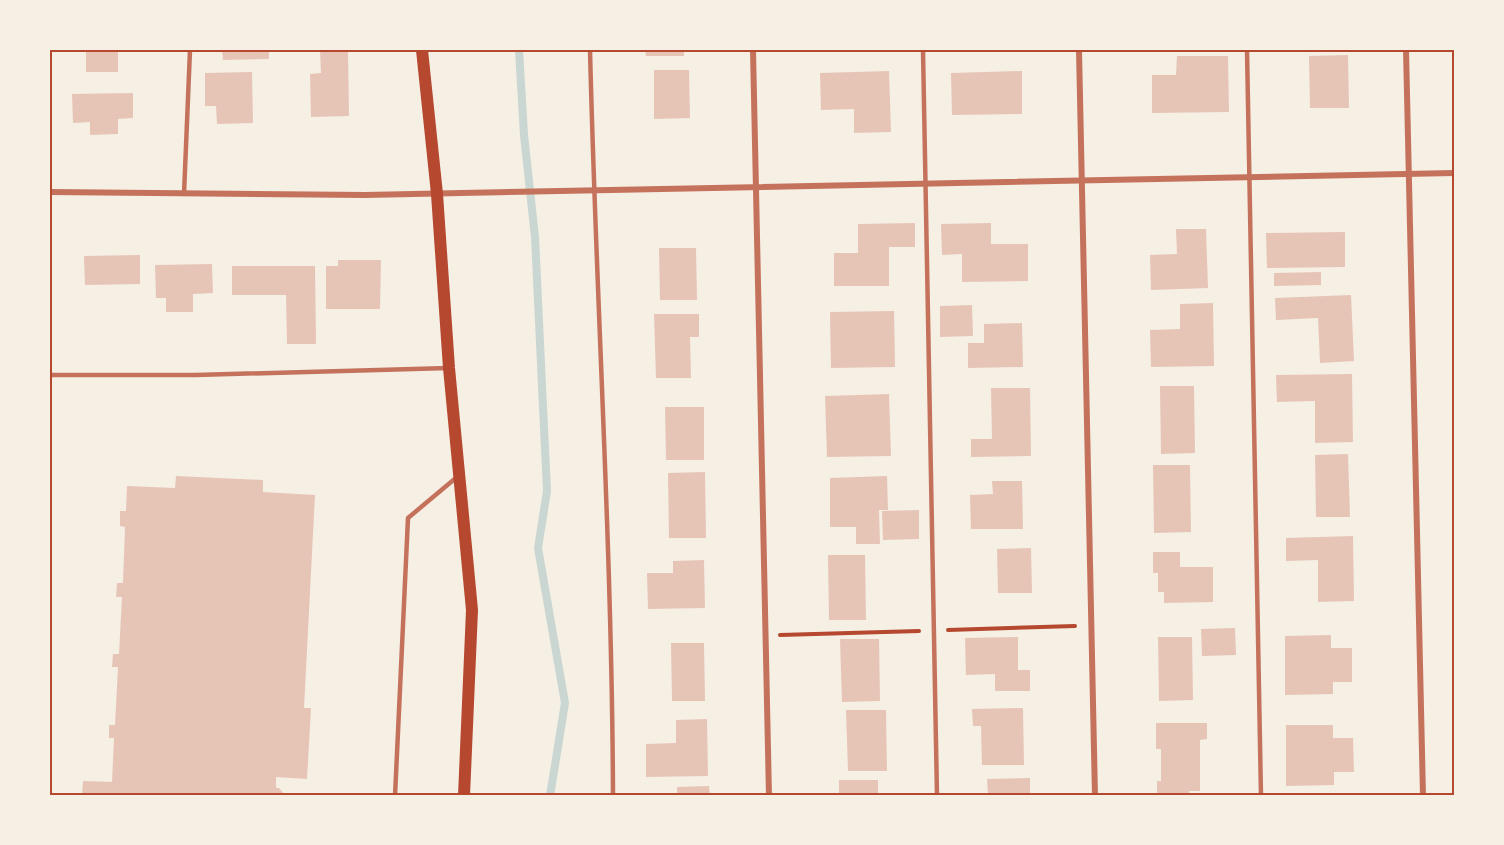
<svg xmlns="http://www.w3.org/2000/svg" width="1504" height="845" viewBox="0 0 1504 845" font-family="Lato,sans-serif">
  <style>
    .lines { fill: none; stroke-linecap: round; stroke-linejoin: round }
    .stream { stroke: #c9d6d2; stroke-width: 8 }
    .building { fill: #e6c5b7 }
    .path { stroke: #b5482f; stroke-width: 4 }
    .service { stroke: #c5725c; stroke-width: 4.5 }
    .minor { stroke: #c5725c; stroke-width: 6 }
    .secondary { stroke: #b5482f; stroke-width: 12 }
    .neatline { fill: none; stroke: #b5482f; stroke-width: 2 }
  </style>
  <rect width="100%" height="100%" fill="#f6efe4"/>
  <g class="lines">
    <polyline class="stream" points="519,50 524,135 535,237 547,491 538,548 565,703 550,796"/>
  </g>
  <g class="building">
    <rect x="86" y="50" width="32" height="22"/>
    <polygon points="222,50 269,50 269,59 223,60"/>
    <polygon points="320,50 348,50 349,116 311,117 310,74 321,73"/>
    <polygon points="645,50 684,50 684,56 646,56"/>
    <polygon points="1348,55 1349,108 1310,108 1309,56"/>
    <polygon points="1177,56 1228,56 1229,112 1152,113 1152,75 1176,75"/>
    <polygon points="654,70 689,70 690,118 654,119"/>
    <polygon points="889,71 891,132 854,133 854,109 821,110 820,73"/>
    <polygon points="1022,71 1022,114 952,115 951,73"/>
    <polygon points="252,72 253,123 217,124 216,106 205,106 205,73"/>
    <polygon points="133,93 133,118 118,119 118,134 90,135 90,122 73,123 72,94"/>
    <polygon points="915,223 915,247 889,247 889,286 834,286 834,253 858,253 858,224"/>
    <polygon points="991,223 991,244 1028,244 1028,281 962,282 962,254 942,255 941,224"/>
    <polygon points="1176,229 1206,229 1208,288 1151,290 1150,255 1177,254"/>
    <polygon points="1345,232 1345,267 1267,268 1266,233"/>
    <polygon points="659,248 696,248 697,300 660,300"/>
    <polygon points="140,255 140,284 85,285 84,256"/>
    <polygon points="338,260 381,260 380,309 326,309 326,266 338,266"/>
    <polygon points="212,264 213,293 193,294 193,312 166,312 166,298 156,298 155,265"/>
    <polygon points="232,266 315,266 316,344 287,344 286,295 232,295"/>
    <polygon points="1321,272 1321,285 1274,286 1274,273"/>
    <polygon points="1351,295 1354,361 1320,363 1318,318 1276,320 1275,298"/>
    <polygon points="1213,303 1214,366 1151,367 1150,330 1180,329 1180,304"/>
    <polygon points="972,305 973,336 940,337 940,306"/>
    <polygon points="894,311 895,367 831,368 830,312"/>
    <polygon points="654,314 699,314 699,337 690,337 691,378 656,378"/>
    <polygon points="1022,323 1023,367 968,368 968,343 984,343 984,324"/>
    <polygon points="1352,374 1353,442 1315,443 1315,401 1277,402 1276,375"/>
    <polygon points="1160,386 1194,386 1195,453 1161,454"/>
    <polygon points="991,388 1030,388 1031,456 971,457 971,439 992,439"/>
    <polygon points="889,394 891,456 827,457 825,396"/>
    <polygon points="665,407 704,407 704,460 666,460"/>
    <polygon points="1348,454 1350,517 1316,517 1315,455"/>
    <polygon points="1153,465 1190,465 1191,532 1154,533"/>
    <polygon points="705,472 706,538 669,538 668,473"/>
    <polygon points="176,476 263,480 263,492 315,495 304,708 311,708 307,779 276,777 276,788 279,788 286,796 82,796 83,781 112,782 114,738 109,738 109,725 115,725 118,667 112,667 113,654 119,654 122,597 116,597 117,583 123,583 125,527 120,526 120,511 126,511 127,486 175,488"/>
    <polygon points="887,476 888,510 879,510 880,544 856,544 856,527 830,527 830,478"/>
    <polygon points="992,481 1022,481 1023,529 971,529 970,495 993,494"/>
    <polygon points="919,510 919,539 883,540 882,511"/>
    <polygon points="1353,536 1354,601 1318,602 1318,560 1286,561 1286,538"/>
    <polygon points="1031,548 1032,593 998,593 997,549"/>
    <polygon points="1153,552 1180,552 1180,567 1213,567 1213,602 1164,603 1164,592 1158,592 1158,573 1153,573"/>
    <polygon points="828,555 865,555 866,620 829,620"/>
    <polygon points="704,560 705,608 648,609 647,573 673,573 673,561"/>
    <polygon points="1235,628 1236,655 1202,656 1201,629"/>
    <polygon points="1331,635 1331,648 1352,648 1352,682 1333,682 1333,694 1285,695 1285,636"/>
    <polygon points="1018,637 1018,670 1030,670 1030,691 995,691 995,674 966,675 965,638"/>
    <polygon points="1158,637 1192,637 1193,700 1159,701"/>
    <polygon points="840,639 879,639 880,701 842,702"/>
    <polygon points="671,643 704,643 705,701 672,701"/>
    <polygon points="1023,708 1024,765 982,765 981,726 973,726 972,709"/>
    <polygon points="846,710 886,710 887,771 848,771"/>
    <polygon points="707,719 708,776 646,777 646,744 676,743 676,720"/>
    <polygon points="1156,723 1207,723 1207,739 1200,740 1200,791 1189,791 1189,796 1157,796 1157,781 1161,781 1161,749 1156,749"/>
    <polygon points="1286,725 1333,725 1333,738 1353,738 1354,772 1334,772 1334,785 1286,786"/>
    <polygon points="1030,778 1030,796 988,796 987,779"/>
    <rect x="839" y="780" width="39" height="16"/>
    <polygon points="709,786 710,796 677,796 677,787"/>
  </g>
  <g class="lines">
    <g class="path">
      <polyline points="948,630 1075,626"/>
      <polyline points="780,635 919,631"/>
    </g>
    <g class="service">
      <path d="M 590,50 C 596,298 612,547 613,796"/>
      <polyline points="923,50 937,796"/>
      <polyline points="1247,50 1261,796"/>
      <polyline points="184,194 190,50"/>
      <polyline points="50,375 196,375 449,368"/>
      <polyline points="395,796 408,518 457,477"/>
    </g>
    <g class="minor">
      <polyline points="753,50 769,796"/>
      <polyline points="1079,50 1095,796"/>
      <polyline points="1406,50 1423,796"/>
      <polyline points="50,192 365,195 1454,173"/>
    </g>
    <polyline class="secondary" points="422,50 437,194 449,368 472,610 464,796"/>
  </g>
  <rect width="1504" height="845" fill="none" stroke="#f6efe4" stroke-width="102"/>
  <rect x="51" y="51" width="1402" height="743" class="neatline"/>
</svg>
